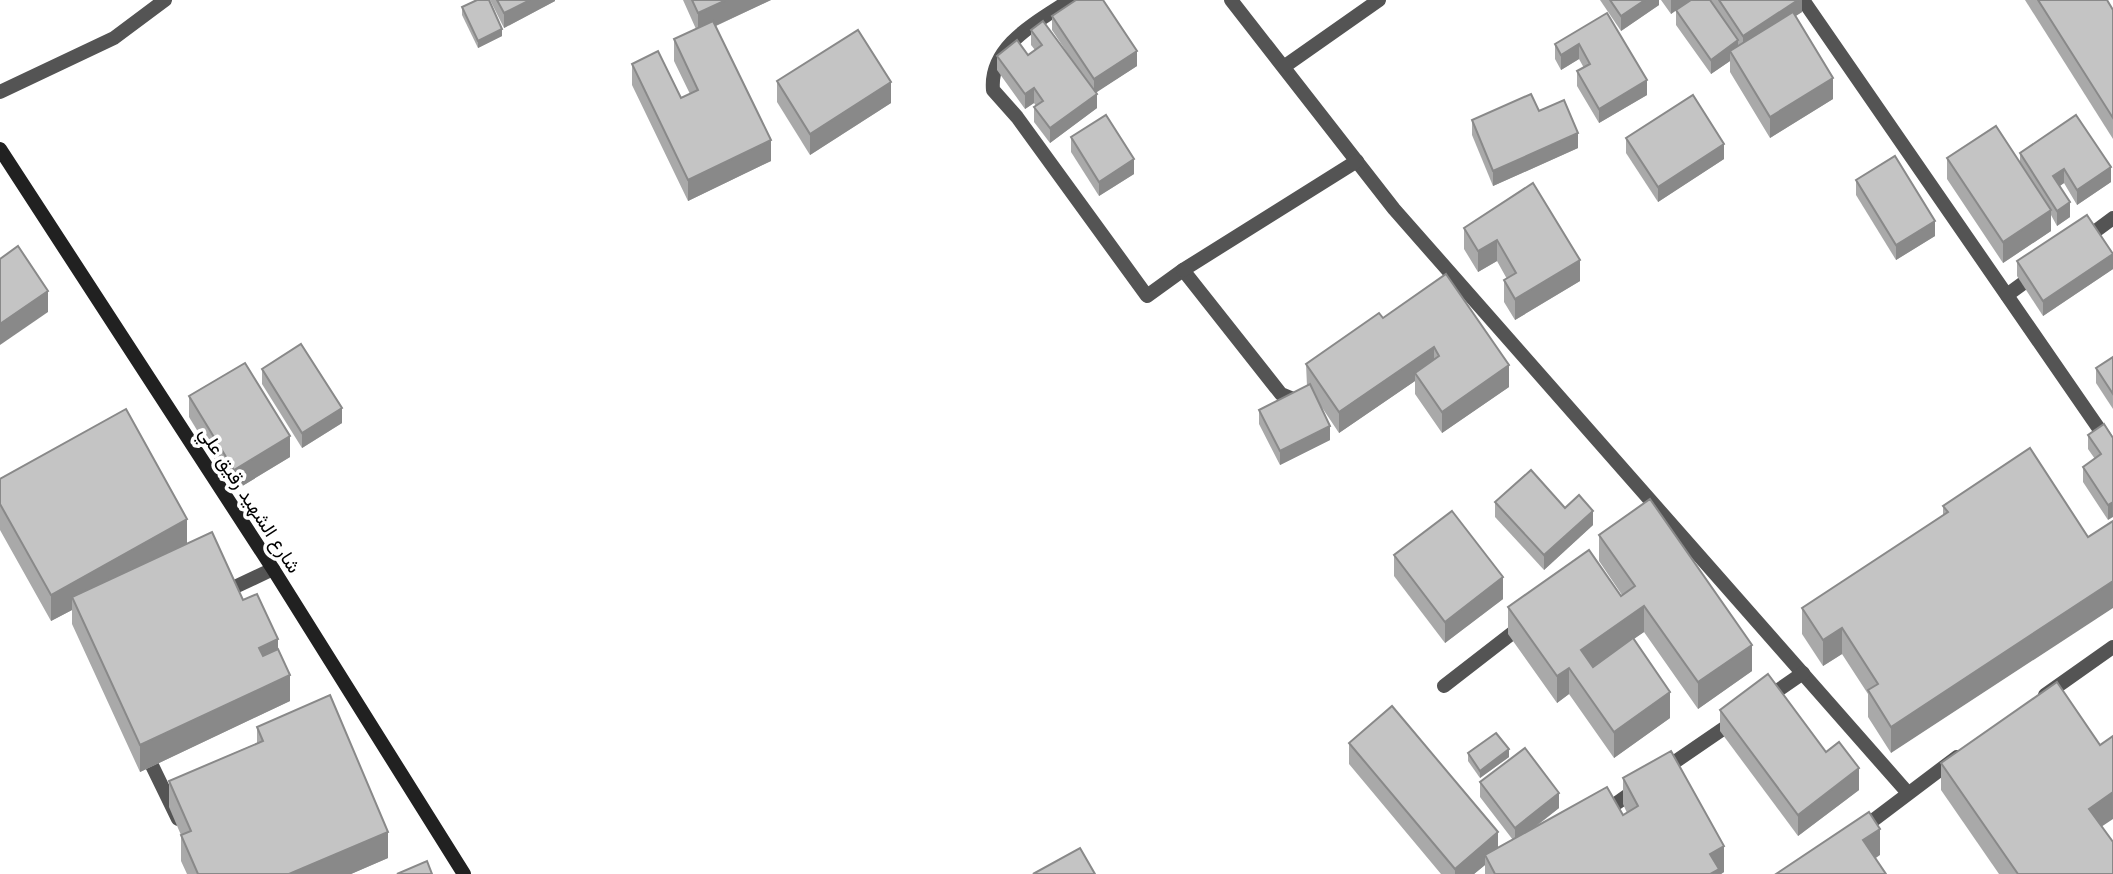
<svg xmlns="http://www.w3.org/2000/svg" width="2113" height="874" viewBox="0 0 2113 874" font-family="Montserrat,Vazirmatn,sans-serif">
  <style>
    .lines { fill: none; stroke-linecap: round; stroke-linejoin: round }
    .street { stroke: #545454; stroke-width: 14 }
    .secondary { stroke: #212121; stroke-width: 14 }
    .wall { fill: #a9a9a9 }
    .shaded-wall { fill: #898989 }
    .building { fill: #c4c4c4; stroke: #898989; stroke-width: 2 }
    .labels { text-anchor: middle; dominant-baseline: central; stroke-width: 7; stroke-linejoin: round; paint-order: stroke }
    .street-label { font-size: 19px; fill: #000; stroke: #fff }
  </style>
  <rect width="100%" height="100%" fill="#fff"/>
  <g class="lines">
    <g class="street">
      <path d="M 1070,0 C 1037,22 989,46 993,90 L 1017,117 L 1147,296 L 1183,270 L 1281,394 L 1293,399 L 1303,399"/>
      <polyline points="1231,0 1394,209 1907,792"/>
      <polyline points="1803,0 2113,449"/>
      <polyline points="1285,66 1379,0"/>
      <polyline points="0,92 114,38 165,0"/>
      <polyline points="2082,241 2113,218"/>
      <polyline points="1183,270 1357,161"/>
      <polyline points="2007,295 2037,273"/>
      <polyline points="222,593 273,569"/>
      <polyline points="1444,686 1524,624"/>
      <polyline points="2045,695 2113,647"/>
      <polyline points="1764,700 1803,673"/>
      <polyline points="144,749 178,819"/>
      <polyline points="1663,770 1736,720"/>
      <polyline points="1600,815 1638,788"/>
      <polyline points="1859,831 1957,757"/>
    </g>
    <polyline class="secondary" points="0,149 273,569 464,874"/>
  </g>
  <g class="wall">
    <polygon points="490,0 555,0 555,1 504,28"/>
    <polygon points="683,0 771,0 716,26 771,161 688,201 632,85 632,64 681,98 690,94 674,61 674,39 696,29"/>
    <polygon points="1600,0 1659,0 1659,5 1621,31"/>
    <polygon points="1661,0 1802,0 1802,12 1795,16 1833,99 1770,138 1730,72 1730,61 1711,74 1676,25 1676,10 1671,14"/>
    <polygon points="2025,0 2107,0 2113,10 2113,139"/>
    <polygon points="462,7 502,36 478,48 462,15"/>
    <polygon points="1607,13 1647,95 1599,123 1577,86 1577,71 1584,68 1579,59 1561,70 1555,59 1555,44"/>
    <polygon points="1052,16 1137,66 1096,92 1097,108 1050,143 1034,122 1034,107 1036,106 1034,103 1025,109 997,70 997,56 1028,55 1035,50 1031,45 1031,30 1070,57 1052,30"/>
    <polygon points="777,81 891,103 810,155 777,102"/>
    <polygon points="1539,111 1578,148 1493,186 1472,135 1472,120"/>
    <polygon points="1071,137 1134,174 1099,196 1071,152"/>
    <polygon points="1626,138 1724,159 1658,202 1626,153"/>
    <polygon points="2020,153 2111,182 2077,205 2064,183 2059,186 2070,217 2057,226 2051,215 2051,231 2003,263 1947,179 1947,158 2020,162"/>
    <polygon points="1856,180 1935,236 1896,260 1856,195"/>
    <polygon points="1533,183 1580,281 1515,320 1504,302 1504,280 1507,279 1497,261 1478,272 1464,249 1464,228"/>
    <polygon points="2017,261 2113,269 2043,316 2017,276"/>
    <polygon points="1383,318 1509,387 1442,433 1415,394 1415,381 1339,433 1321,406 1330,440 1280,465 1259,424 1259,410 1307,386 1306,364"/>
    <polygon points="2113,357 2113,409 2096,383 2096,368"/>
    <polygon points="262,369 342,423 302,448 262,384"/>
    <polygon points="189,396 290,457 234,491 189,417"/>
    <polygon points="2088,435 2113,438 2108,520 2083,482 2083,467 2095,459 2088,449"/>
    <polygon points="2030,448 1891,753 1868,717 1868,694 1842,654 1823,666 1802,634 1802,608 1943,515 1943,506"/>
    <polygon points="0,479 187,544 243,600 278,649 290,701 140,772 72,624 72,610 51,621 0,530"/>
    <polygon points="1495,502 1565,508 1593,525 1544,570 1495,517"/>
    <polygon points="1599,535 1752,671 1698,709 1644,632 1633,639 1670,718 1614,758 1569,694 1557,703 1508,634 1508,607 1621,596 1622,595 1599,561"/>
    <polygon points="1394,555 1503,599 1445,643 1394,576"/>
    <polygon points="1720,710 1859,790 1798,836 1720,731"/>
    <polygon points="257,727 388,858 351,874 187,874 181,861 181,835 169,807 169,781 257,743"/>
    <polygon points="1349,743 1498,848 1513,840 1480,797 1480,782 1559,808 1533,829 1623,815 1627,813 1623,804 1623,778 1724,872 1721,874 1485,874 1485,865 1474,874 1441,874 1349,764"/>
    <polygon points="1468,753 1509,757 1480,778 1468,761"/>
    <polygon points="1941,763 2102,827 2113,874 1999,874 1941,790"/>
  </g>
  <g class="shaded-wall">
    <polygon points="530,0 555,0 555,1 504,28 504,13"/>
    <polygon points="726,0 771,0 698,34 698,13"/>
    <polygon points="1645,0 1659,0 1659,5 1621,31 1621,16"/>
    <polygon points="1671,0 1691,0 1671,14"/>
    <polygon points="1798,0 1802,0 1802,12 1743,51 1743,36"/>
    <polygon points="502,29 502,36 478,48 478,41"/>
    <polygon points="1738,40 1738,55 1730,51 1730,61 1711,74 1711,60"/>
    <polygon points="1579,44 1579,59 1561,70 1561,55"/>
    <polygon points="1137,51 1137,66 1094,94 1094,79"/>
    <polygon points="1833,78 1833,99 1770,138 1770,117"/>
    <polygon points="1647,80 1647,95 1599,123 1599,109"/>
    <polygon points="891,82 891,103 810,155 810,134"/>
    <polygon points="1034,88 1034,103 1025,109 1025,94"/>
    <polygon points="1097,94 1097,108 1050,143 1050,128"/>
    <polygon points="1578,133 1578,148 1493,186 1493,171"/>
    <polygon points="771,140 771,161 688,201 688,180"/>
    <polygon points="1724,144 1724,159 1658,202 1658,187"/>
    <polygon points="1134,159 1134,174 1099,196 1099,182"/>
    <polygon points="2111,167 2111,182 2077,205 2077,190"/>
    <polygon points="2064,169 2064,183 2053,191 2053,176"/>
    <polygon points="2070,202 2070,217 2057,226 2057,211"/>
    <polygon points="2051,210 2051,231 2003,263 2003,242"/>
    <polygon points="1935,221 1935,236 1896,260 1896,245"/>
    <polygon points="1497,240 1497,261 1478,272 1478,251"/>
    <polygon points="2113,254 2113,269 2043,316 2043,301"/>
    <polygon points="1580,260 1580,281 1515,320 1515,299"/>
    <polygon points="48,291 48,312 0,345 0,324"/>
    <polygon points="1434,347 1434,368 1415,373 1415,381 1339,433 1339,412"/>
    <polygon points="1509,365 1509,387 1442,433 1442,412"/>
    <polygon points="342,408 342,423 302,448 302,433"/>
    <polygon points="1330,426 1330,440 1280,465 1280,451"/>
    <polygon points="290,436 290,457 234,491 234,470"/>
    <polygon points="2113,502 2113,517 2108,520 2108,505"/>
    <polygon points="1593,511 1593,525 1544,570 1544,555"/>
    <polygon points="187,519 187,546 72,597 72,610 51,621 51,595"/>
    <polygon points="1503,577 1503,599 1445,643 1445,622"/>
    <polygon points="2113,581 2113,608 1891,753 1891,727"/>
    <polygon points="1644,606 1644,632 1581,676 1581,650"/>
    <polygon points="1842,628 1842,654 1823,666 1823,640"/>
    <polygon points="278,639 278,666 259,674 259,648"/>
    <polygon points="1752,645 1752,671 1698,709 1698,682"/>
    <polygon points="1569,668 1569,694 1557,703 1557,676"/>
    <polygon points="290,675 290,701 140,772 140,745"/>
    <polygon points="1670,692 1670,718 1614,758 1614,732"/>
    <polygon points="1509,749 1509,757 1480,778 1480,771"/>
    <polygon points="1859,768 1859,790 1798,836 1798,815"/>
    <polygon points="2113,792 2113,819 2089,835 2089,809"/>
    <polygon points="1559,793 1559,808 1515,842 1515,828"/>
    <polygon points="1880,829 1880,855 1863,867 1863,840"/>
    <polygon points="388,832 388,858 351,874 289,874"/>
    <polygon points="1498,832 1498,854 1485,855 1485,865 1474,874 1455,874 1455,869"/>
    <polygon points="1724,846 1724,872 1721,874 1710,874 1710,854"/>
  </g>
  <g class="building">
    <polygon points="477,0 489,0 502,29 478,41 462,7"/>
    <polygon points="497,0 530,0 504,13"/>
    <polygon points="692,0 726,0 698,13"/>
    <polygon points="1076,0 1103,0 1137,51 1094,79 1052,16"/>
    <polygon points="1610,0 1645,0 1621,16"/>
    <polygon points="1691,0 1710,0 1738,40 1711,60 1676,10"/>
    <polygon points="1719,0 1798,0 1743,36"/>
    <polygon points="2038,0 2107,0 2113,10 2113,118"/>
    <polygon points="1793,12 1833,78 1770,117 1730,51"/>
    <polygon points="1607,13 1647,80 1599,109 1577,71 1590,64 1579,44 1561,55 1555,44"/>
    <polygon points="713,21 771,140 688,180 632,64 658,51 681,98 698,90 674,39"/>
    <polygon points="1043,21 1097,94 1050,128 1034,107 1043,101 1034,88 1025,94 997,56 1017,40 1028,55 1042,45 1031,30"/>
    <polygon points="858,30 891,82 810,134 777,81"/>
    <polygon points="1531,94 1539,111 1564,100 1578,133 1493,171 1472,120"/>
    <polygon points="1693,95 1724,144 1658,187 1626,138"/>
    <polygon points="1106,115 1134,159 1099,182 1071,137"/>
    <polygon points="2076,115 2111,167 2077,190 2064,169 2053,176 2070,202 2057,211 2020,153"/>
    <polygon points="1996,126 2051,210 2003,242 1947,158"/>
    <polygon points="1895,156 1935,221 1896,245 1856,180"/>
    <polygon points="1533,183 1580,260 1515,299 1504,280 1516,273 1497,240 1478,251 1464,228"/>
    <polygon points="2087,215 2113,254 2043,301 2017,261"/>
    <polygon points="18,246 48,291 0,324 0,259"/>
    <polygon points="1446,274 1509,365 1442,412 1415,373 1439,356 1434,347 1339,412 1306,364 1379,313 1383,318"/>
    <polygon points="301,344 342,408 302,433 262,369"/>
    <polygon points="2113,357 2113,394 2096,368"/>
    <polygon points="245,363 290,436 234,470 189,396"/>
    <polygon points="1310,384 1330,426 1280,451 1259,410"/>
    <polygon points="126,409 187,519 51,595 0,504 0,479"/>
    <polygon points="2104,424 2113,438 2113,502 2108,505 2083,467 2101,454 2088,435"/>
    <polygon points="2030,448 2088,537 2113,521 2113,581 1891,727 1868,690 1878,684 1842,628 1823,640 1802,608 1948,512 1943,506"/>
    <polygon points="1531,470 1565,508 1579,495 1593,511 1544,555 1495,502"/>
    <polygon points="1650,499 1752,645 1698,682 1644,606 1581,650 1593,667 1633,638 1670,692 1614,732 1569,668 1557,676 1508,607 1589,550 1621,596 1635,586 1599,535"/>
    <polygon points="1452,511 1503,577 1445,622 1394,555"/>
    <polygon points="212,532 243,600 257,594 278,639 259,648 263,656 278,649 290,675 140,745 72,597"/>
    <polygon points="1768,674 1826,752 1839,742 1859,768 1798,815 1720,710"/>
    <polygon points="2057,682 2100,745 2113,736 2113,792 2089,809 2113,842 2113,874 2018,874 1941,763"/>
    <polygon points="330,695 388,832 289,874 198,874 181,835 191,831 169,781 263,741 257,727"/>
    <polygon points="1392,706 1498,832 1455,869 1349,743"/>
    <polygon points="1496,733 1509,749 1480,771 1468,753"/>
    <polygon points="1525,748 1559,793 1515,828 1480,782"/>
    <polygon points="1671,751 1724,846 1710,854 1719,869 1710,874 1495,874 1485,855 1607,787 1623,815 1638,806 1623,778"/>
    <polygon points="1869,812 1880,829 1863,840 1886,874 1776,874"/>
    <polygon points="1080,848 1095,874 1033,874"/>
    <polygon points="427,861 432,874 397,874"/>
  </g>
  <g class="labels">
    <g class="street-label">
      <text transform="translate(250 500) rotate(57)">شارع الشهيد رقيق علي</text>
    </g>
  </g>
</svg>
